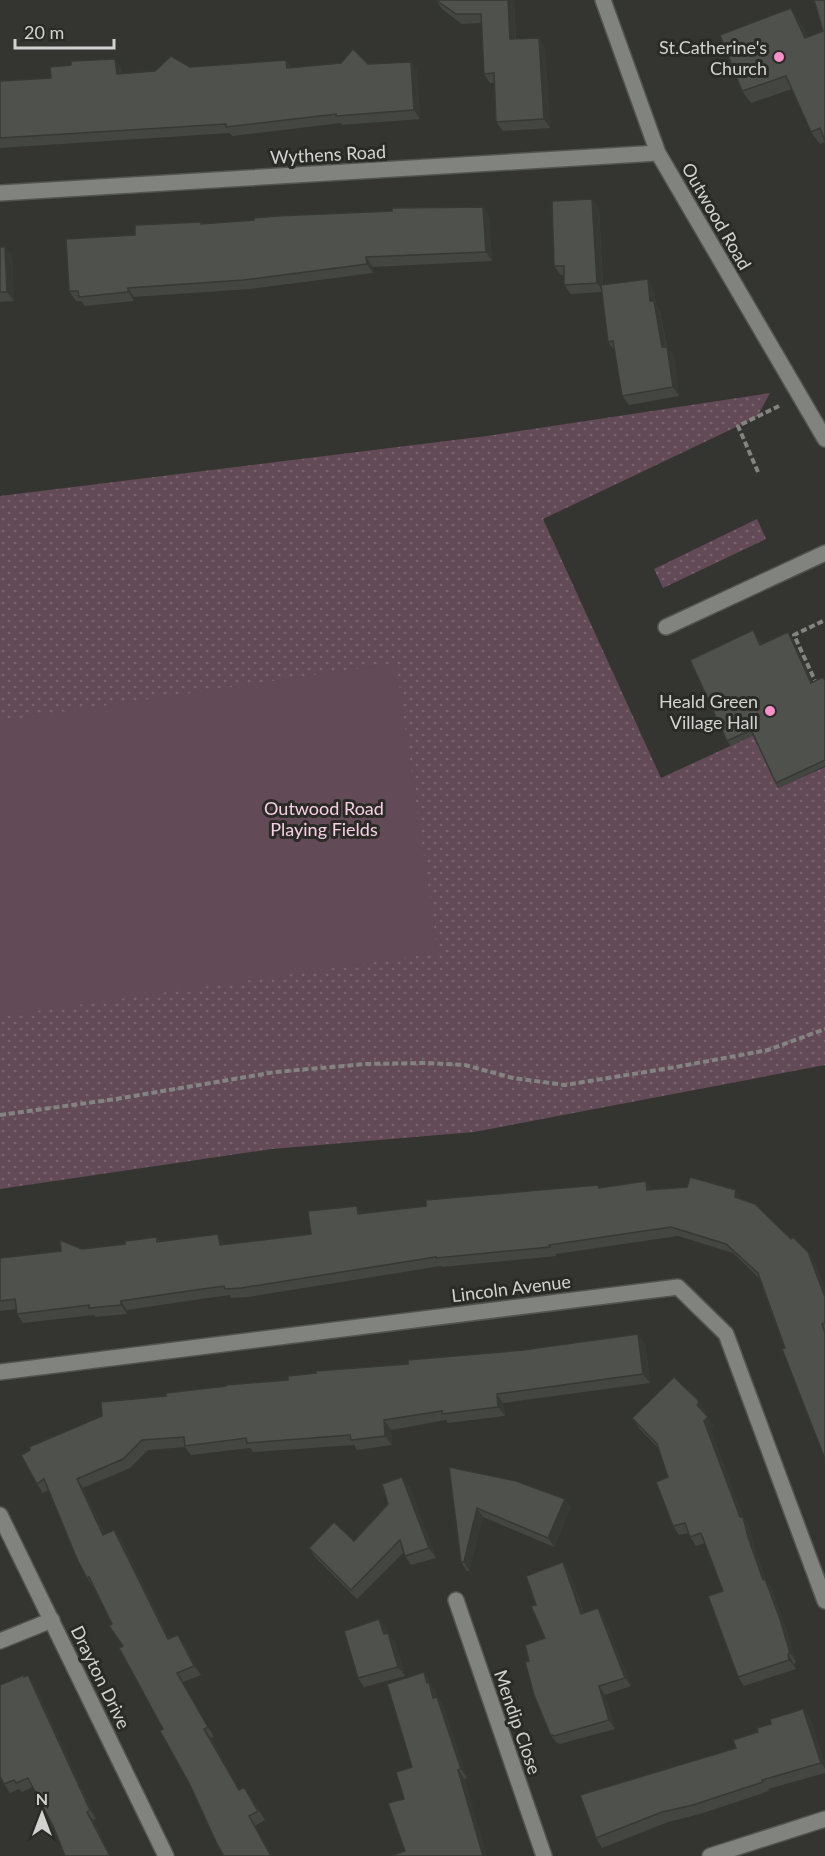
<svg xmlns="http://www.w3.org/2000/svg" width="825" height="1856" viewBox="0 0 825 1856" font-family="Lato,sans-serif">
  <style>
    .grass { fill: url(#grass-dots) }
    .pitch { fill: #634a57 }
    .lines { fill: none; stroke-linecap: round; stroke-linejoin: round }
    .minor-casing { stroke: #525450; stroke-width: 18 }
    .path { stroke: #838481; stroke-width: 4; stroke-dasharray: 6 3; stroke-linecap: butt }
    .minor { stroke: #81837e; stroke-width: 15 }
    .wall { fill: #444641 }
    .shaded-wall { fill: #373935 }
    .building { fill: #4f514c; stroke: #373935; stroke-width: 1.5 }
    .poi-dot { fill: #f990ca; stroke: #2a2b27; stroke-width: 2 }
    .labels { text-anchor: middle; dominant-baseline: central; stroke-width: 6; stroke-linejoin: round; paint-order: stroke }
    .poi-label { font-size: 18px; fill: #d2d3d1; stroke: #2a2b27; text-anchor: end }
    .street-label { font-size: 18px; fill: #d2d3d1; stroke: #2a2b27 }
    .park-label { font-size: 18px; fill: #f7cee3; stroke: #2a2b27 }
  </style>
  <defs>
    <pattern id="grass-dots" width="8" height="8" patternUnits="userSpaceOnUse" patternTransform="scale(1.5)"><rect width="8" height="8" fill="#634a57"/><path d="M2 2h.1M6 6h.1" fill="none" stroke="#78636e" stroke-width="1.8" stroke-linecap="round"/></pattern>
  </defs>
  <rect width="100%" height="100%" fill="#343531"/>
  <g class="grass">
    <polygon points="770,393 757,417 543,519 661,778 754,735 778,788 825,767 825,1065 474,1132 272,1149 0,1189 0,496 487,436"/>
    <polygon points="757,519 766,539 663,588 654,569"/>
  </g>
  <polygon class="pitch" points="396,663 438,953 0,1016 0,721"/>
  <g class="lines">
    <defs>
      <g id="minor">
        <polyline points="603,0 658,153 825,439"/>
        <polyline points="0,193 658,153"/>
        <polyline points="666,627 825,553"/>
        <polyline points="0,1372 678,1287 726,1334 825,1601"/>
        <polyline points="0,1515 166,1856"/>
        <polyline points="456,1600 544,1856"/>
        <polyline points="0,1641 52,1620"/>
        <polyline points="710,1856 825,1819"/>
      </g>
    </defs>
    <use href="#minor" class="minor-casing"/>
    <g class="path">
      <polyline points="758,472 738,426 779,406"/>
      <polyline points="817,685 794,635 825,620"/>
      <polyline points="0,1115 116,1099 275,1072 366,1064 426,1063 465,1065 513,1078 565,1085 676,1067 768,1050 825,1029"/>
    </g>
    <use href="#minor" class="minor"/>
  </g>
  <g class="wall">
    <polygon points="436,0 514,0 516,39 545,47 550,128 503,131 496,122 494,83 490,83 484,74 482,23 462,24 442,9"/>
    <polygon points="825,0 825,142 820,144 811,132 792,89 751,103 742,91 791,8 799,20 808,37 823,31"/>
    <polygon points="286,60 292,68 411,62 417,71 420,119 342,125 341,123 232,136 230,133 0,148 0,81 51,78 122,68 122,74"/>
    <polygon points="483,207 489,216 492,261 373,267 373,273 250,289 134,297 134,301 85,306 81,301 76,301 69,291 135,235 202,224"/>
    <polygon points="599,208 603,285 654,288 656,305 660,311 667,347 674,356 679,396 629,405 622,396 615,351 608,342 602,292 571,294 564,285 564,275 561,275 554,266"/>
    <polygon points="0,247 5,247 12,256 14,301 0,302"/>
    <polygon points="753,630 761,644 791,637 812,682 823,677 825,680 825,766 779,788 776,783 754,735 731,746 727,741"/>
    <polygon points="600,1187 652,1190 742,1199 808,1252 814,1261 825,1289 825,1459 759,1278 733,1253 678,1236 556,1254 556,1256 442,1267 441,1266 248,1297 231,1298 230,1295 201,1299 127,1310 127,1314 96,1317 94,1315 23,1323 17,1314 16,1309 0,1311 0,1258 125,1244 157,1237 160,1242 218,1234 225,1245 311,1234 362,1213"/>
    <polygon points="645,1343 650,1383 503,1403 505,1416 448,1423 446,1420 391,1430 392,1445 357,1450 354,1445 253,1452 250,1448 191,1455 185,1447 148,1450 130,1468 83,1488 105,1534 114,1530 121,1539 170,1639 178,1635 184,1644 201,1675 183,1682 214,1737 211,1738 239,1789 244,1787 265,1820 255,1826 190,1785 112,1624 93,1587 87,1578 48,1490 43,1493 37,1484 166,1396 408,1364"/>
    <polygon points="703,1408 705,1411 704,1413 714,1426 711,1430 743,1517 749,1526 754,1546 766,1581 771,1588 786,1628 796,1662 794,1664 796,1669 744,1686 738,1677 723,1591 705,1543 696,1546 690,1537 689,1533 679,1535 673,1526 668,1477 658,1448 639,1428 632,1418"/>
    <polygon points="449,1467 565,1499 571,1507 554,1547 483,1517 469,1571 467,1571 461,1562"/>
    <polygon points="409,1486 436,1558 411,1565 405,1556 404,1552 357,1599 315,1557 309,1548 354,1541"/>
    <polygon points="569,1571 584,1613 604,1617 631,1686 605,1695 615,1729 560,1744 556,1742 550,1734 545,1638 536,1605"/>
    <polygon points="379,1619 386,1629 387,1633 395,1642 405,1676 364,1687 358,1678"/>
    <polygon points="424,1672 435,1691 437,1697 443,1706 467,1778 465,1779 405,1851 404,1799 412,1767"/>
    <polygon points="24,1675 34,1684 96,1819 93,1820 111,1856 65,1856 54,1828 33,1787 22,1792 19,1789 10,1793 4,1784"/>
    <polygon points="803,1709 810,1718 825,1765 825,1773 768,1789 769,1791 700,1814 668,1822 602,1848 596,1838 736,1748 771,1724"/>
  </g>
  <g class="shaded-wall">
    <polygon points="508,0 514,0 516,49 510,39"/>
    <polygon points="791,8 799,20 814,50 805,38"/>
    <polygon points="539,38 545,47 550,128 544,119"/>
    <polygon points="115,59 122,68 123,84 117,74"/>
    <polygon points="286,60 292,69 287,68"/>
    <polygon points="411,62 417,71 420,119 414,110"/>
    <polygon points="592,199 599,208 603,292 597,283"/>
    <polygon points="483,207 489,216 492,261 486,252"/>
    <polygon points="5,247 12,256 14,301 7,292"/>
    <polygon points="366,257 373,267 373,273 367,264"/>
    <polygon points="648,279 654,288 656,305 660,311 668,356 662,347 650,301"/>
    <polygon points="128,288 134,297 134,301 128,292"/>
    <polygon points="667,347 674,356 679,396 673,387"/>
    <polygon points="788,632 791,637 814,688 811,683"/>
    <polygon points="646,1181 652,1190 647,1190"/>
    <polygon points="736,1190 742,1199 741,1206 735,1197"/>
    <polygon points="357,1206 363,1215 358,1214"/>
    <polygon points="218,1234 225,1244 226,1254 220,1245"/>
    <polygon points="808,1252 814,1261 825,1289 825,1297"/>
    <polygon points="121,1301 127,1310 127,1314 121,1305"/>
    <polygon points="638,1334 645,1343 650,1383 643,1374"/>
    <polygon points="497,1394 503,1403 505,1416 498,1407"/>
    <polygon points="697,1399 705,1411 703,1414 697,1405"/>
    <polygon points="708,1417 714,1426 711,1430 744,1519 743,1517 749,1526 754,1546 766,1581 771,1588 786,1628 796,1662 790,1653 704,1421"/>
    <polygon points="384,1420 391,1430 392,1445 385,1436"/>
    <polygon points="402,1477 409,1486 436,1558 429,1548"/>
    <polygon points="77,1479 83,1488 110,1544 103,1535"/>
    <polygon points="565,1499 571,1507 554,1547 548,1538"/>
    <polygon points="477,1508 483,1517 469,1571 464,1562"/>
    <polygon points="114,1530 121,1539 175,1649 168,1639"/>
    <polygon points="563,1562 569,1571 587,1623 581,1614"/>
    <polygon points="598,1608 604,1617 631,1686 625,1678"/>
    <polygon points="379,1619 386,1629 390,1643 384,1634"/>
    <polygon points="388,1633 395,1642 405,1676 398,1667"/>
    <polygon points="178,1635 184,1644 201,1675 194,1666"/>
    <polygon points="788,1654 794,1664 796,1669 789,1660"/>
    <polygon points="424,1672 435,1691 440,1707 433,1698 427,1683"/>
    <polygon points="177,1673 183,1682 214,1737 208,1727"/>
    <polygon points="28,1675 34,1684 96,1819 90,1810"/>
    <polygon points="599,1686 605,1695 615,1729 609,1720"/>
    <polygon points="437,1697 443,1706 467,1778 461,1769"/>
    <polygon points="803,1709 810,1718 825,1765 825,1769 821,1763"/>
    <polygon points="204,1729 211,1738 245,1799 239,1790"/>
    <polygon points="458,1770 465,1779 487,1856 483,1856"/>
    <polygon points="87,1812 93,1820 111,1856 110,1856"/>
    <polygon points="249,1816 273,1856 271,1856"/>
  </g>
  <g class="building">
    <polygon points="436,0 508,0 510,39 539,38 544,119 496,122 494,73 484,74 481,14 456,14"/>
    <polygon points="814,0 825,0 825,141 820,128 811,132 786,76 742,91 720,35 791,8 805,38 823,31"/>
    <polygon points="353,49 368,64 411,62 414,110 336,116 336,114 226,127 226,124 0,138 0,81 51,78 50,67 71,65 71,61 115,59 117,74 155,71 171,56 190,67 286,60 287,68 341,63"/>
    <polygon points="592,199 597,283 564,285 564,266 554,266 552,201"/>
    <polygon points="483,207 486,252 366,257 367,264 244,280 128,288 128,292 79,297 78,291 69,291 66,239 135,235 135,225 201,222 201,224 254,220 254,218 276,216 392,211 392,208"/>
    <polygon points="0,247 5,247 7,292 0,292"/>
    <polygon points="648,279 650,301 654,301 662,347 667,347 673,387 622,396 613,341 608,342 601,285"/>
    <polygon points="753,630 760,645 788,632 811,683 823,677 825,681 825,760 776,783 751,730 727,741 690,660"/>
    <polygon points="690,1177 736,1190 735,1197 755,1204 791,1239 793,1237 808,1252 825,1297 825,1323 822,1324 825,1333 825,1459 782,1349 785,1348 758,1273 726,1244 671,1227 549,1245 550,1247 436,1258 436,1257 241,1288 225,1289 224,1286 195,1290 121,1301 121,1305 89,1308 89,1305 17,1314 15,1299 0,1301 0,1258 61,1251 60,1240 82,1249 125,1244 125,1241 157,1237 157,1242 218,1234 220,1245 311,1234 308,1211 357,1206 358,1214 426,1206 426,1200 598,1185 599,1188 646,1181 647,1190 687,1187"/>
    <polygon points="638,1334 643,1374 497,1394 498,1407 442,1414 442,1411 384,1420 385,1436 351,1440 350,1435 247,1443 246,1438 185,1446 184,1437 142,1440 123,1459 77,1479 103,1535 114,1530 168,1639 178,1635 194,1666 177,1673 208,1727 204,1729 239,1790 244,1787 258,1811 249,1816 271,1856 224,1856 217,1844 190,1785 160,1731 163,1729 119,1648 123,1646 109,1626 112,1624 89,1577 87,1578 77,1559 44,1479 37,1484 21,1455 30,1450 29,1447 102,1416 101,1402 166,1396 166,1393 226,1386 226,1385 288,1380 288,1376 316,1373 316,1371 408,1364 408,1360 523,1350"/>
    <polygon points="674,1377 697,1399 699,1402 697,1405 708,1417 704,1421 740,1517 743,1517 748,1537 763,1580 765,1579 780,1619 790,1653 788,1654 789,1660 738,1677 708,1596 723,1591 701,1533 690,1537 685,1523 673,1526 656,1482 668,1477 657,1444 632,1418"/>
    <polygon points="449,1467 516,1481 565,1499 548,1538 477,1508 464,1562 461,1562"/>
    <polygon points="402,1477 429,1548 405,1556 400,1540 351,1590 309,1548 334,1522 354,1541 388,1504 382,1484"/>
    <polygon points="563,1562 581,1614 598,1608 625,1678 599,1686 609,1720 554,1736 550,1734 534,1695 525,1662 529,1661 525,1645 545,1638 531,1606 536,1605 526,1576"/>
    <polygon points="379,1619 384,1634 388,1633 398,1667 358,1678 344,1631"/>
    <polygon points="424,1672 427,1683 429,1682 433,1698 437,1697 461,1769 458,1770 483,1856 390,1856 405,1851 388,1803 404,1799 396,1772 412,1767 387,1684"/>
    <polygon points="24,1675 24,1677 28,1675 90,1810 87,1812 110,1856 65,1856 54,1828 28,1778 16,1783 14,1780 4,1784 0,1776 0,1685"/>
    <polygon points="803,1709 821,1763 762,1780 763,1782 693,1805 662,1812 596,1838 580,1795 736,1748 733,1740 758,1732 757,1728 771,1724 770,1719"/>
  </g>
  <g class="poi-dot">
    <circle cx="779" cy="57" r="6"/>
    <circle cx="770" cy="711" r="6"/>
  </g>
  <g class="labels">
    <g class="poi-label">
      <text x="767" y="47">St.Catherine's<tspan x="767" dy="21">Church</tspan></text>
      <text x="758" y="701">Heald Green<tspan x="758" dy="21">Village Hall</tspan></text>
    </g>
    <g class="street-label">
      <text transform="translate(328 154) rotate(-3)">Wythens Road</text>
      <text transform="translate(717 216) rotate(60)">Outwood Road</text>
      <text transform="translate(511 1288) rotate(-7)">Lincoln Avenue</text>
      <text transform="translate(101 1677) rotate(64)">Drayton Drive</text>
      <text transform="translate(518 1722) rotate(71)">Mendip Close</text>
    </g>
    <g class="park-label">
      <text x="324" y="808">Outwood Road<tspan x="324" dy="21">Playing Fields</tspan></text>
    </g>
  </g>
  <g transform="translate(42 1814)" stroke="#2a2b27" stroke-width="4.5" paint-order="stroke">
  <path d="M0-4.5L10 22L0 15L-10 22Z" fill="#d2d3d1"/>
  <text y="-9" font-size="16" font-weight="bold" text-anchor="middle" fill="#d2d3d1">N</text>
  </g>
  <path d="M15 39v9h99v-9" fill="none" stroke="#d2d3d1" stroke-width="3"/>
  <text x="24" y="39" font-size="18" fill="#d2d3d1" stroke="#2a2b27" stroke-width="4.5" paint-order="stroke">20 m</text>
</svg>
